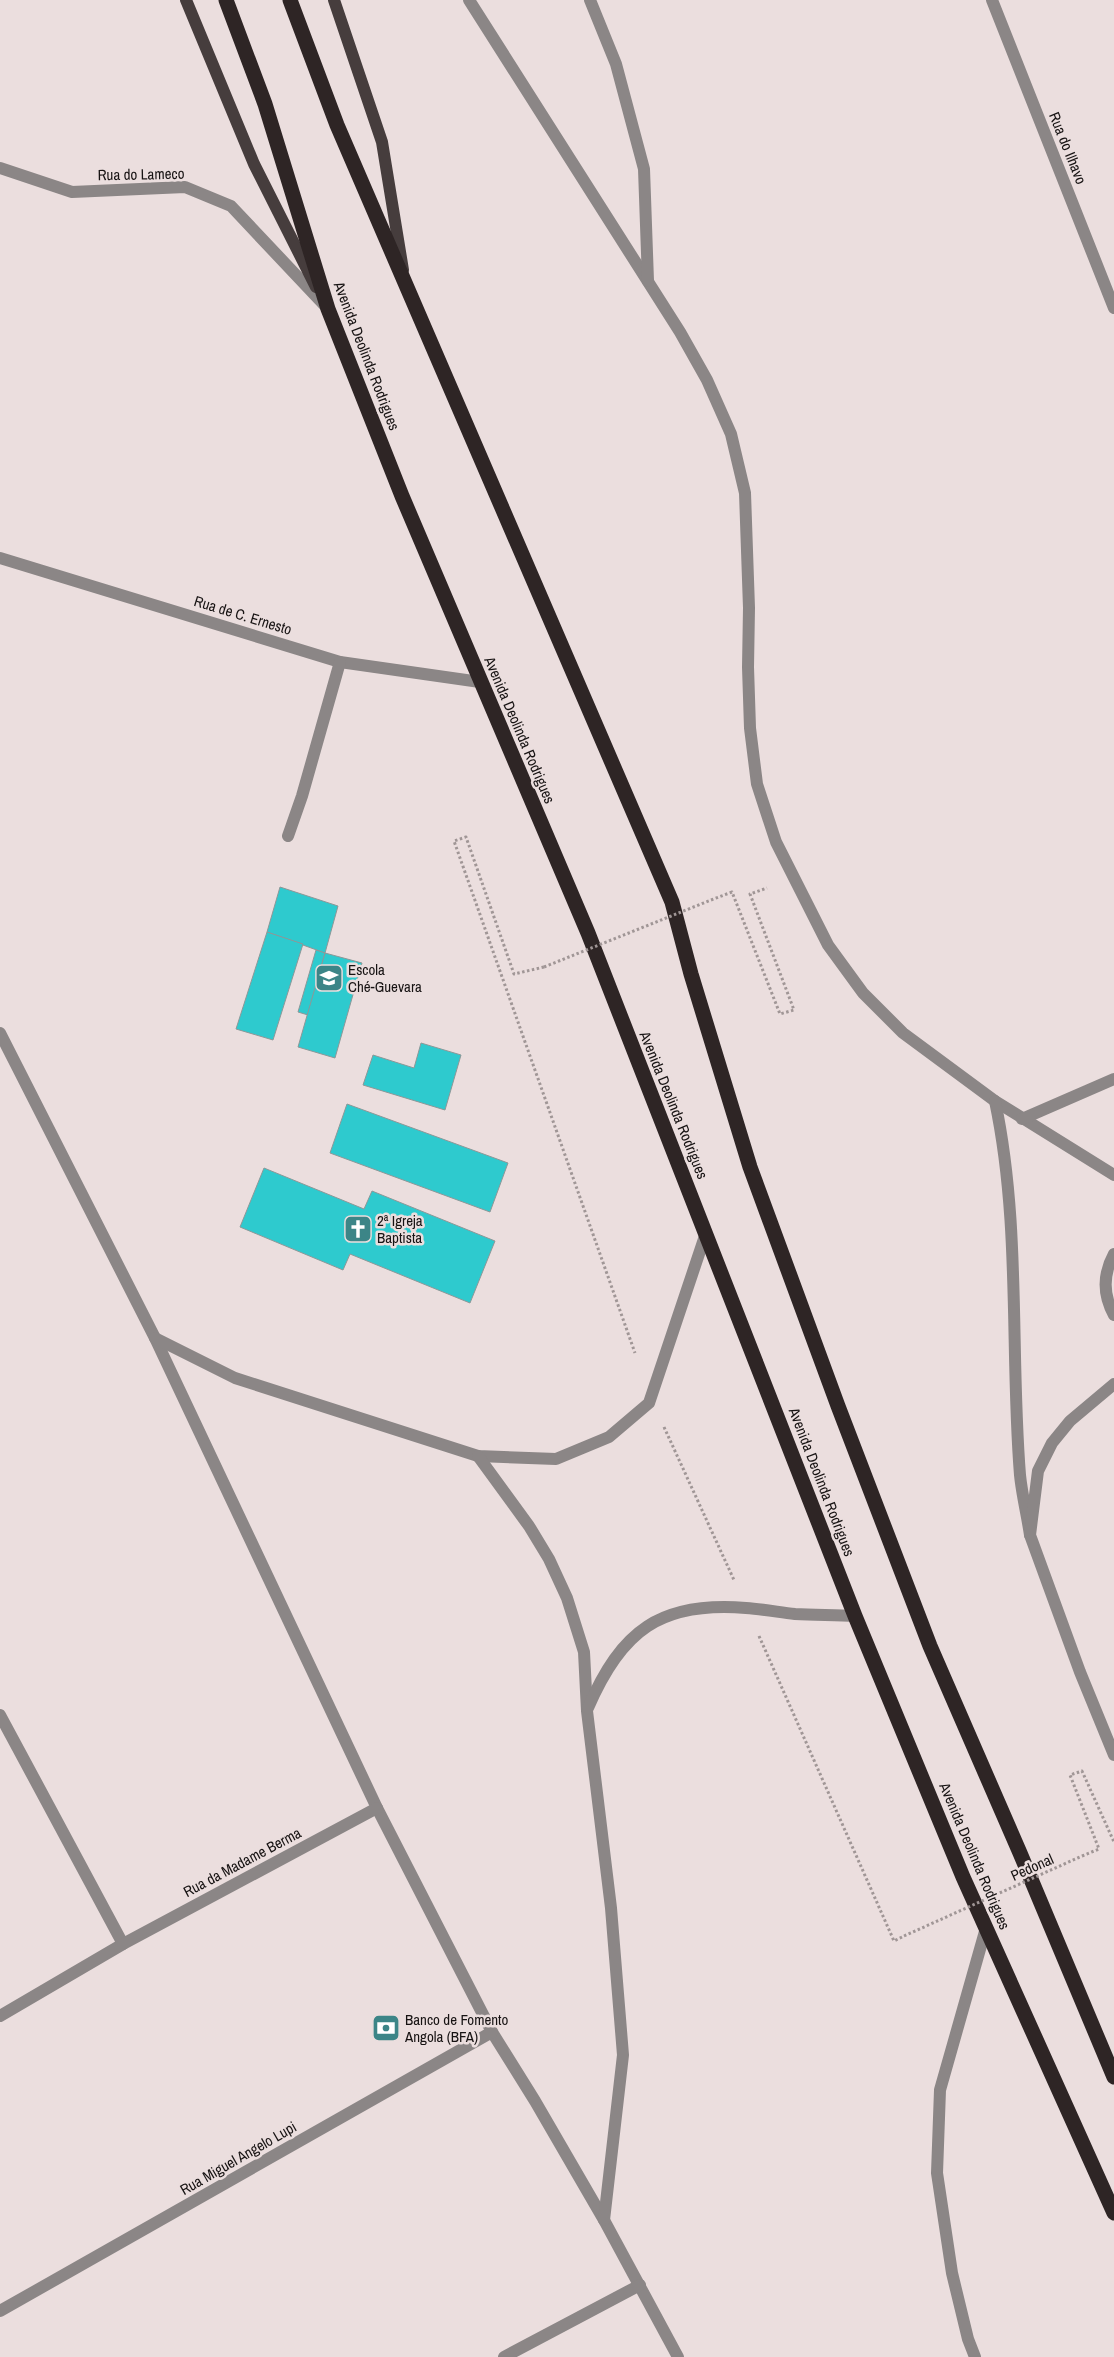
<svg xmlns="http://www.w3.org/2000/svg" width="1114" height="2357" viewBox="0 0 1114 2357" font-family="'Archivo Narrow',sans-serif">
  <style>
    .building { fill: #2ecace; stroke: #8c9898 }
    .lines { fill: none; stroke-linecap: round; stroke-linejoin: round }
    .path { stroke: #a09696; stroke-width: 3; stroke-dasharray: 2.5 2.5; stroke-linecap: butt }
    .minor { stroke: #8b8686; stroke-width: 12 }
    .major { stroke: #463d3d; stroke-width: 12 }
    .highway { stroke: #2e2525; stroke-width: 15 }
    .path-bridge { stroke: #a09696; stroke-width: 3; stroke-dasharray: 2.5 2.5; stroke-linecap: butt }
    .labels { text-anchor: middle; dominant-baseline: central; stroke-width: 5; stroke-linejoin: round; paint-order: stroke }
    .street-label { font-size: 15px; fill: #171313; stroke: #ebdede }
    .poi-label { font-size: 15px; fill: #171313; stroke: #ebdede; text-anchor: start }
  </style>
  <rect width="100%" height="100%" fill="#ebdede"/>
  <g class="building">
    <polygon points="280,887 338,906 325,953 267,932"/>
    <polygon points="267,932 303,944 273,1040 236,1029"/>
    <polygon points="316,950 325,953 308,1015 298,1012"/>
    <polygon points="325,953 362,963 335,1058 298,1047"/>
    <polygon points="421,1043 461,1055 445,1110 363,1085 373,1055 414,1068"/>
    <polygon points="347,1104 508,1163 490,1212 330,1153"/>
    <polygon points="264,1168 364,1209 372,1191 495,1241 470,1303 350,1254 343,1270 240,1227"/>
  </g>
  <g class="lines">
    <g class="path">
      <polyline points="711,900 732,892 780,1014 794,1010 750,894 767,888"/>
      <polyline points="544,967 514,974 466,837 454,841 635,1353"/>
      <polyline points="664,1427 734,1580"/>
      <polyline points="759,1636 894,1941 904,1936"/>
      <polyline points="1082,1856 1099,1849 1070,1775 1082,1771 1114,1842"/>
    </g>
    <g class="minor">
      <polyline points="469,0 680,332 707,380 731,434 745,493 749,608 748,667 750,728 757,784 776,842 828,945 863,993 903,1033 995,1101 1114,1175"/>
      <polyline points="590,0 616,64 644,169 648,281"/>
      <polyline points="992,0 1114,308"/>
      <polyline points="0,168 72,192 185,187 231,206 328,309"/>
      <polyline points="0,558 340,662 480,682"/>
      <polyline points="288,836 302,796 340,662"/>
      <polyline points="0,1033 155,1338 377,1808 492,2032 535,2101 604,2220 678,2357"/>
      <path d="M 995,1101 C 1021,1224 1010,1350 1020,1475 C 1022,1495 1027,1515 1030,1535"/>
      <polyline points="1022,1119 1114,1079"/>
      <path d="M 1114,1254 C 1103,1274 1103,1295 1114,1315"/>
      <polyline points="155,1338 235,1378 478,1456 556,1459 609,1437 649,1403 706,1233"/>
      <polyline points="1114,1384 1070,1421 1052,1443 1038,1471 1030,1535 1080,1672 1114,1755"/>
      <polyline points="478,1456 529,1526 549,1559 567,1598 584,1652 587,1711 611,1908 623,2055 604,2220"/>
      <path d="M 588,1708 C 621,1631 660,1601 746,1608 C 762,1609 778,1612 795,1614 C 815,1615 835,1615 855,1616"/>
      <polyline points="0,1715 123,1944"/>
      <polyline points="0,2016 123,1944 377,1808"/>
      <polyline points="0,2311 492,2032"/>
      <polyline points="504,2357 640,2285"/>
      <polyline points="975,2357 968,2339 952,2273 937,2173 940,2090 986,1928"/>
    </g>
    <g class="major">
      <polyline points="186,0 254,164 316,287"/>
      <polyline points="334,0 382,142 403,270"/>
    </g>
    <g class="highway">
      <polyline points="226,0 265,104 328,309 402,496 588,933 855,1616 963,1877 1114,2213"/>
      <polyline points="290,0 337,125 672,902 691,974 750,1167 838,1406 930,1646 1020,1853 1114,2077"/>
    </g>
    <g class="path-bridge">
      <polyline points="544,967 711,900"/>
      <polyline points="904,1936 1082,1856"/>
    </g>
  </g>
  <defs>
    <symbol id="school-square" viewBox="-11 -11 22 22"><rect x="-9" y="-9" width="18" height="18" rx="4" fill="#3c8587" stroke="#ebdede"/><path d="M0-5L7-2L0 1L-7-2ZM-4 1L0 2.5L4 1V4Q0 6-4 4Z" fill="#fff"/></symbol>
    <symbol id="church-square" viewBox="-11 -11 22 22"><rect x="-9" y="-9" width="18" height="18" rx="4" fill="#3c8587" stroke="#ebdede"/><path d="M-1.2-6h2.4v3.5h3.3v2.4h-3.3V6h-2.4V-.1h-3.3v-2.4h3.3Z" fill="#fff"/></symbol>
    <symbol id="bank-square" viewBox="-11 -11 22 22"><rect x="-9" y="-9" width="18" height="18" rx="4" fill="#3c8587" stroke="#ebdede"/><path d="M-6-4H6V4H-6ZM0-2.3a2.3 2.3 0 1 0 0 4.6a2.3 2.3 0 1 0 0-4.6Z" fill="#fff"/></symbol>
  </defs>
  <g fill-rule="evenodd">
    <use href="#school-square" x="313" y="962" width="32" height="32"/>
    <use href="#church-square" x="342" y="1213" width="32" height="32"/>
    <use href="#bank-square" x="370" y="2012" width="32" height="32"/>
  </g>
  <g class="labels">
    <g class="street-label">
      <text transform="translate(1068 148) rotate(68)">Rua do Ilhavo</text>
      <text transform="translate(141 174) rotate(-1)">Rua do Lameco</text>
      <text transform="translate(367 356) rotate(69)">Avenida Deolinda Rodrigues</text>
      <text transform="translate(243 615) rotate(17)">Rua de C. Ernesto</text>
      <text transform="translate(520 730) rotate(67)">Avenida Deolinda Rodrigues</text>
      <text transform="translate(674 1105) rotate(68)">Avenida Deolinda Rodrigues</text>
      <text transform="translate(822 1482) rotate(69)">Avenida Deolinda Rodrigues</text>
      <text transform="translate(975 1856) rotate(67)">Avenida Deolinda Rodrigues</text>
      <text transform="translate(242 1862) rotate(-28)">Rua da Madame Berma</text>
      <text transform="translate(1032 1867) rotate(-24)">Pedonal</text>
      <text transform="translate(238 2158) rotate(-30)">Rua Miguel Angelo Lupi</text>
    </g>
    <g class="poi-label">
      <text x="348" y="969">Escola<tspan x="348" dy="17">Ché-Guevara</tspan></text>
      <text x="377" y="1220">2ª Igreja<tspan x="377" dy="17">Baptista</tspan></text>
      <text x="405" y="2019">Banco de Fomento<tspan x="405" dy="17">Angola (BFA)</tspan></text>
    </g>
  </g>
</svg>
